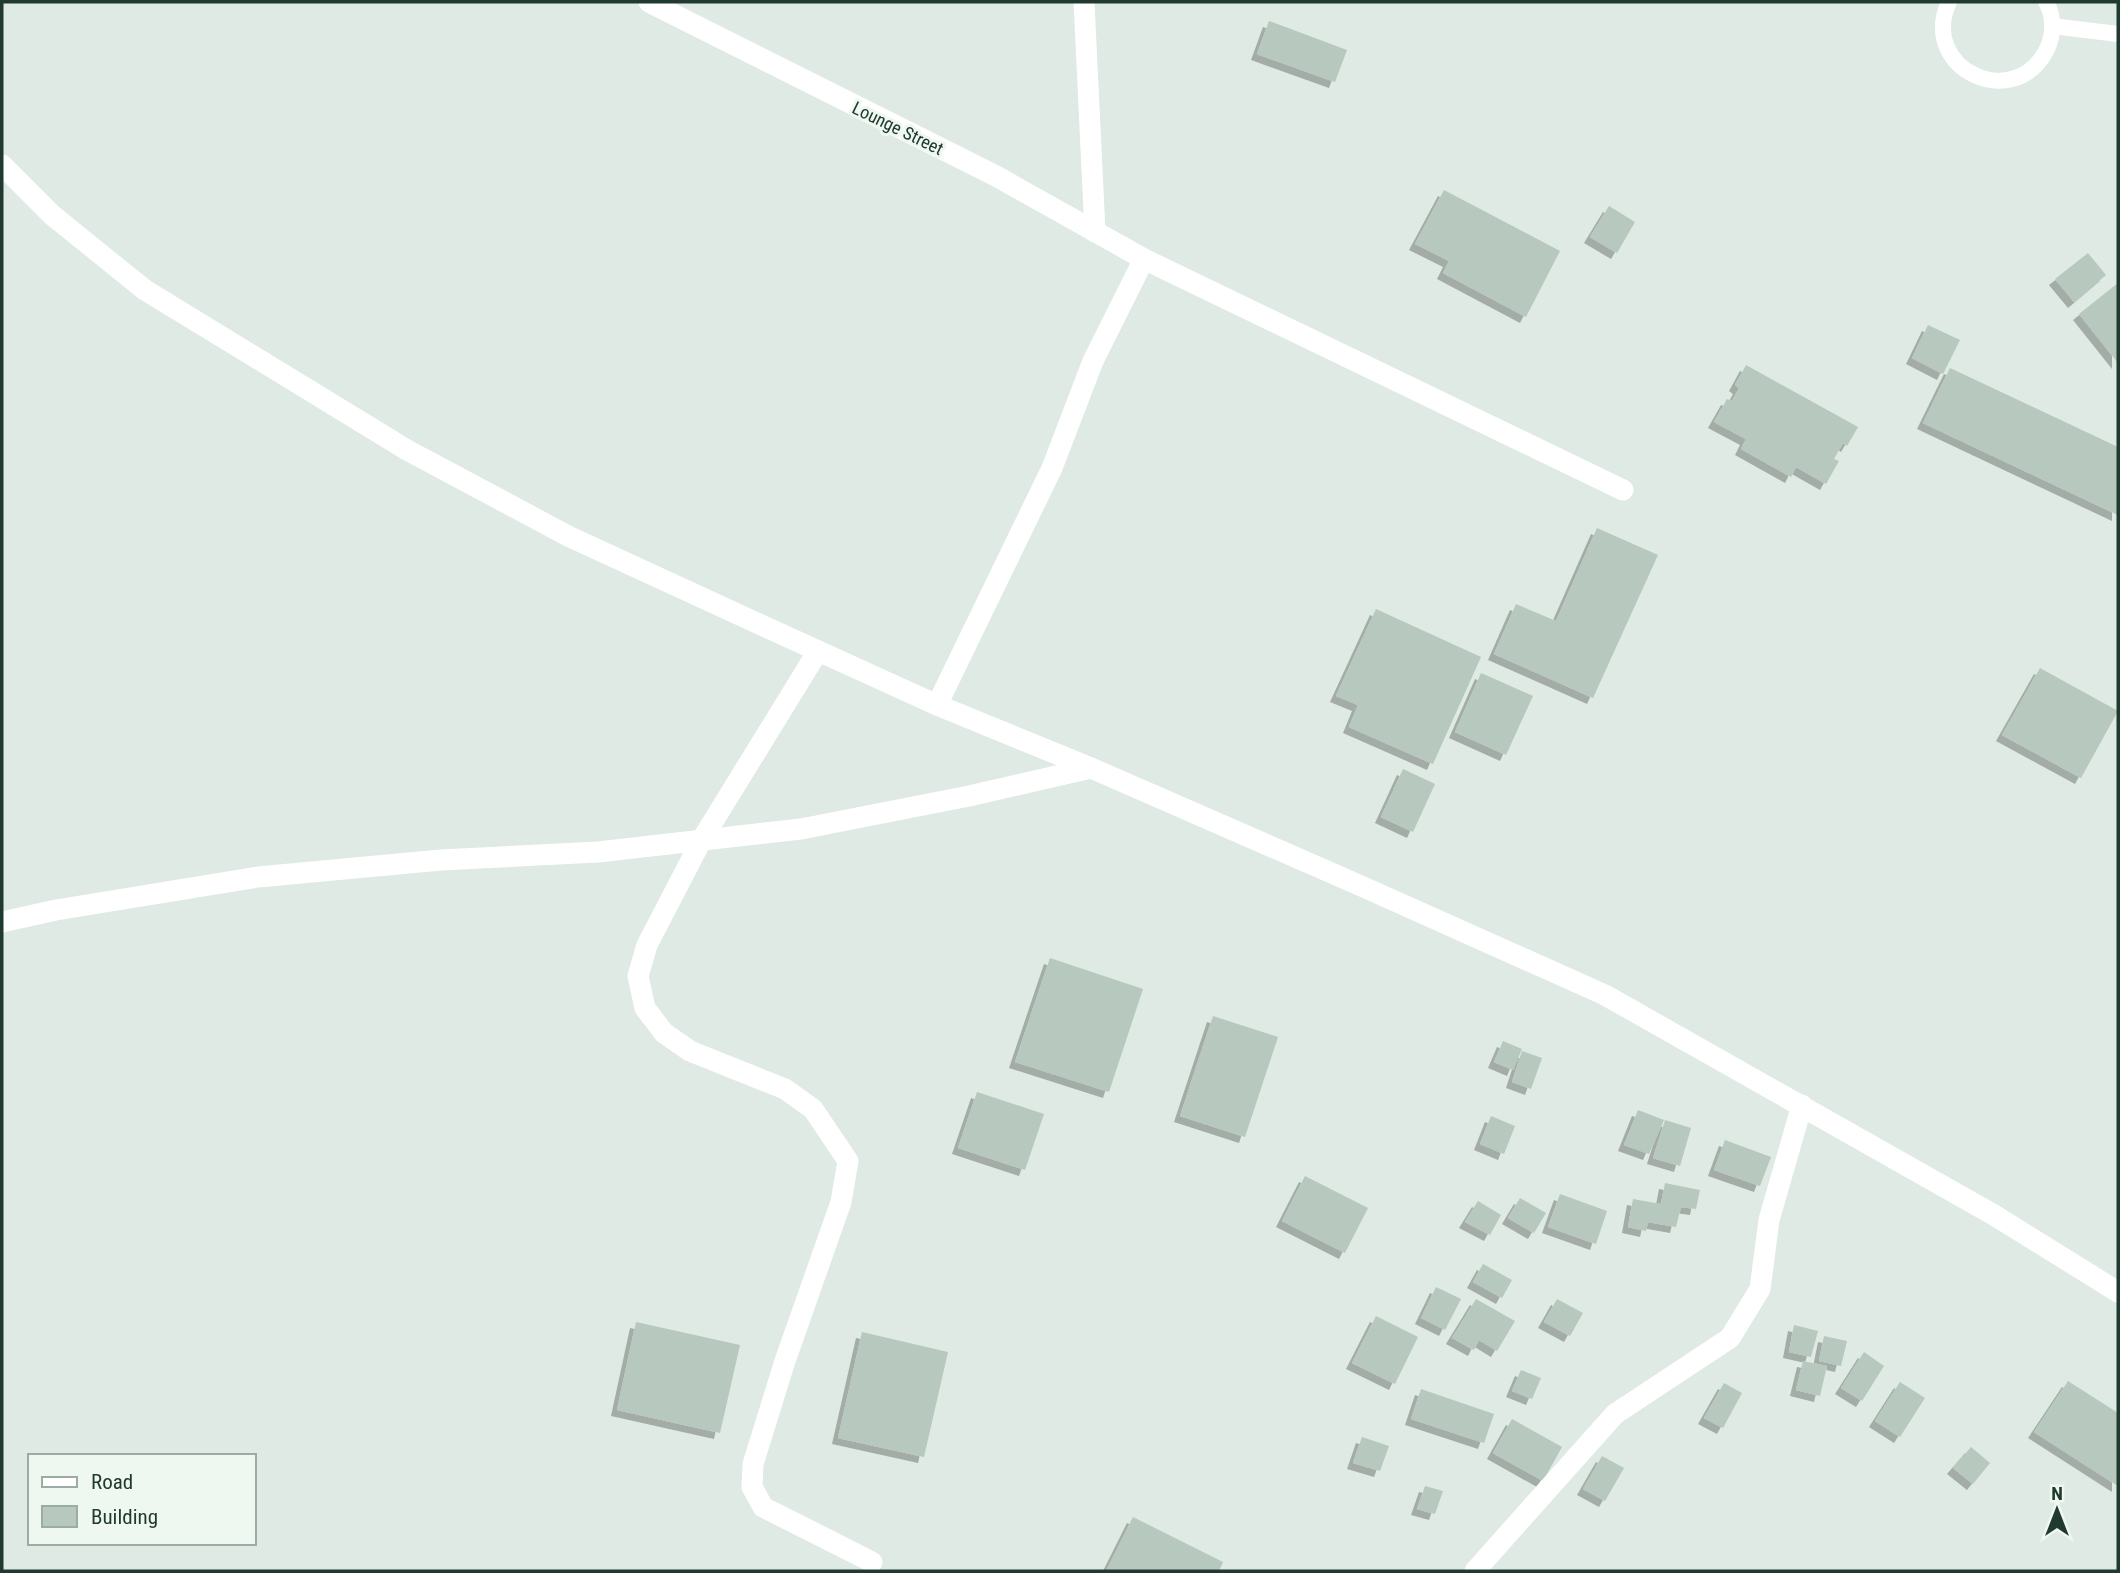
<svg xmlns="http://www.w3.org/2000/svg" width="2120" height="1573" viewBox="0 0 2120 1573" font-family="'Roboto Condensed',sans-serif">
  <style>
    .building { fill: #b7c8be; filter: url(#shadow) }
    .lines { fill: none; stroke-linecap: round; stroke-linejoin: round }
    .service { stroke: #fff; stroke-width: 16 }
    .minor { stroke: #fff; stroke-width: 21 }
    .labels { text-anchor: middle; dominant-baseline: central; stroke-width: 6; stroke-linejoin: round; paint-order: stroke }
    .street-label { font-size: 18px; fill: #203a2f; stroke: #eff7f1 }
  </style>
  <defs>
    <filter id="shadow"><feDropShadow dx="-6" dy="6" stdDeviation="0" flood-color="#0004"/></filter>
  </defs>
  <rect width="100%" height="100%" fill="#deeae3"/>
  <g class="building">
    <polygon points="1269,21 1347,50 1335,82 1257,54"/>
    <polygon points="1444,190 1560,251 1526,317 1443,273 1449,261 1415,244"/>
    <polygon points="1609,206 1635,222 1617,253 1590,237"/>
    <polygon points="2088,253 2106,275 2074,302 2055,279"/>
    <polygon points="2118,283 2118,363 2079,314"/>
    <polygon points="1928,325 1960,340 1943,374 1912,358"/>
    <polygon points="1746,365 1858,427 1847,446 1843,443 1834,459 1839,461 1826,484 1796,467 1791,477 1741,449 1746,439 1714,422 1727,399 1732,401 1739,388 1735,385"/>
    <polygon points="1950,368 2118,447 2118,515 1923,423"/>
    <polygon points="1597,528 1658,555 1593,698 1494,654 1516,604 1556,621"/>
    <polygon points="1376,609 1481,657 1433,764 1349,727 1358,705 1336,696"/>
    <polygon points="2040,668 2118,711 2081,778 2002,735"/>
    <polygon points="1481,673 1533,696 1506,755 1455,732"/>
    <polygon points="1403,769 1435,784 1413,832 1381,817"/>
    <polygon points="1050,958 1143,989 1109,1092 1015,1062"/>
    <polygon points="1213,1016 1278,1037 1245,1137 1180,1116"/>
    <polygon points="1503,1041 1522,1049 1513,1070 1494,1062"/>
    <polygon points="1522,1051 1542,1058 1531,1089 1512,1082"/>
    <polygon points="977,1092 1044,1114 1025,1170 958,1148"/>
    <polygon points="1638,1110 1664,1120 1649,1154 1624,1145"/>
    <polygon points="1491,1116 1515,1126 1504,1154 1480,1144"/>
    <polygon points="1665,1120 1691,1128 1680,1166 1653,1158"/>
    <polygon points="1725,1140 1771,1157 1760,1186 1714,1170"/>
    <polygon points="1305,1176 1368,1208 1345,1253 1282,1221"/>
    <polygon points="1665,1183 1700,1190 1696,1209 1681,1207 1676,1227 1648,1222 1646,1231 1628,1227 1633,1199 1661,1204"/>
    <polygon points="1560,1194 1607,1211 1596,1244 1548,1227"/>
    <polygon points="1520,1198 1546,1213 1534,1233 1508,1218"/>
    <polygon points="1478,1201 1501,1215 1490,1235 1465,1222"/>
    <polygon points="1483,1264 1512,1280 1502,1298 1473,1282"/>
    <polygon points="1436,1287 1461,1299 1445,1330 1421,1318"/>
    <polygon points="1476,1299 1515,1321 1497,1351 1479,1340 1474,1350 1452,1338"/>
    <polygon points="1557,1299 1583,1313 1570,1336 1544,1322"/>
    <polygon points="1376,1316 1418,1337 1395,1384 1352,1363"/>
    <polygon points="636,1322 740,1345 720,1433 617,1410"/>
    <polygon points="1794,1325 1818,1331 1811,1357 1789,1352"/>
    <polygon points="862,1332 948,1352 924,1457 838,1438"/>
    <polygon points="1824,1336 1847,1341 1841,1366 1819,1361"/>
    <polygon points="1864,1352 1884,1366 1862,1401 1841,1388"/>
    <polygon points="1803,1361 1827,1366 1820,1396 1796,1390"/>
    <polygon points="1521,1370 1541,1378 1532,1399 1512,1391"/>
    <polygon points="2068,1381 2118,1413 2118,1486 2034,1432"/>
    <polygon points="1900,1382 1925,1398 1900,1437 1875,1421"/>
    <polygon points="1724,1383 1742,1393 1723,1428 1704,1418"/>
    <polygon points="1421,1389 1494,1414 1484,1443 1411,1419"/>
    <polygon points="1512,1419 1562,1447 1543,1481 1493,1453"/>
    <polygon points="1362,1437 1389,1446 1380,1471 1353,1463"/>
    <polygon points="1971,1447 1990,1463 1973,1484 1953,1468"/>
    <polygon points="1602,1456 1624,1468 1605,1501 1583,1489"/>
    <polygon points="1425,1486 1443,1491 1435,1514 1417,1509"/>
    <polygon points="1133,1517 1223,1562 1219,1571 1106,1571"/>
  </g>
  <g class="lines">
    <g class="service">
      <path d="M 1949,2 C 1918,69 2015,114 2047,49 C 2054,35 2054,15 2046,2"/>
      <polyline points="2052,26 2118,34"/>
    </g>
    <g class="minor">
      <polyline points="649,2 996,176 1144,259 1623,490"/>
      <polyline points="1084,2 1095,232"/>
      <polyline points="2,165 52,215 145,290 407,450 568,536 770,629 937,705 1091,768 1359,885 1605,995 1994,1215 2118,1292"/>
      <polyline points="818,651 701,841 647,945 638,976 645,1008 664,1033 690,1051 785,1089 813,1109 848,1161 841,1202 785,1361 753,1464 752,1487 763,1507 872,1562"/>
      <polyline points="937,705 1052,468 1093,361 1144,259"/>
      <polyline points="2,922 56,910 258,877 441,860 598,852 801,829 969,796 1091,768"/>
      <polyline points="1475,1571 1615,1414 1730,1338 1760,1289 1769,1220 1802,1105"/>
    </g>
  </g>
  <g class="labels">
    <g class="street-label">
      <text transform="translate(898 128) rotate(26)">Lounge Street</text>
    </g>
  </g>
  <rect width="2120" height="1573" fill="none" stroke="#203a2f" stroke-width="7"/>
  <rect x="28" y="1454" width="228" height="91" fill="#eff7f1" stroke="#9caba3" stroke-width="2"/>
  <rect x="42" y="1477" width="35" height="10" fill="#ffffff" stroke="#9caba3" stroke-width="2"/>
  <text x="91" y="1489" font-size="21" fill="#203a2f">Road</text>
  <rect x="42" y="1506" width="35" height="21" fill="#b7c8be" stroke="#9caba3" stroke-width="2"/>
  <text x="91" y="1524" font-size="21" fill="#203a2f">Building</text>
  <g transform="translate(2057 1510)" stroke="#eff7f1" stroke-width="5" paint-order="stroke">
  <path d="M0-5L12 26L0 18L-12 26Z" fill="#203a2f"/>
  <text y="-10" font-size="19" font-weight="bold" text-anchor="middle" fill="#203a2f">N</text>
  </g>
</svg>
